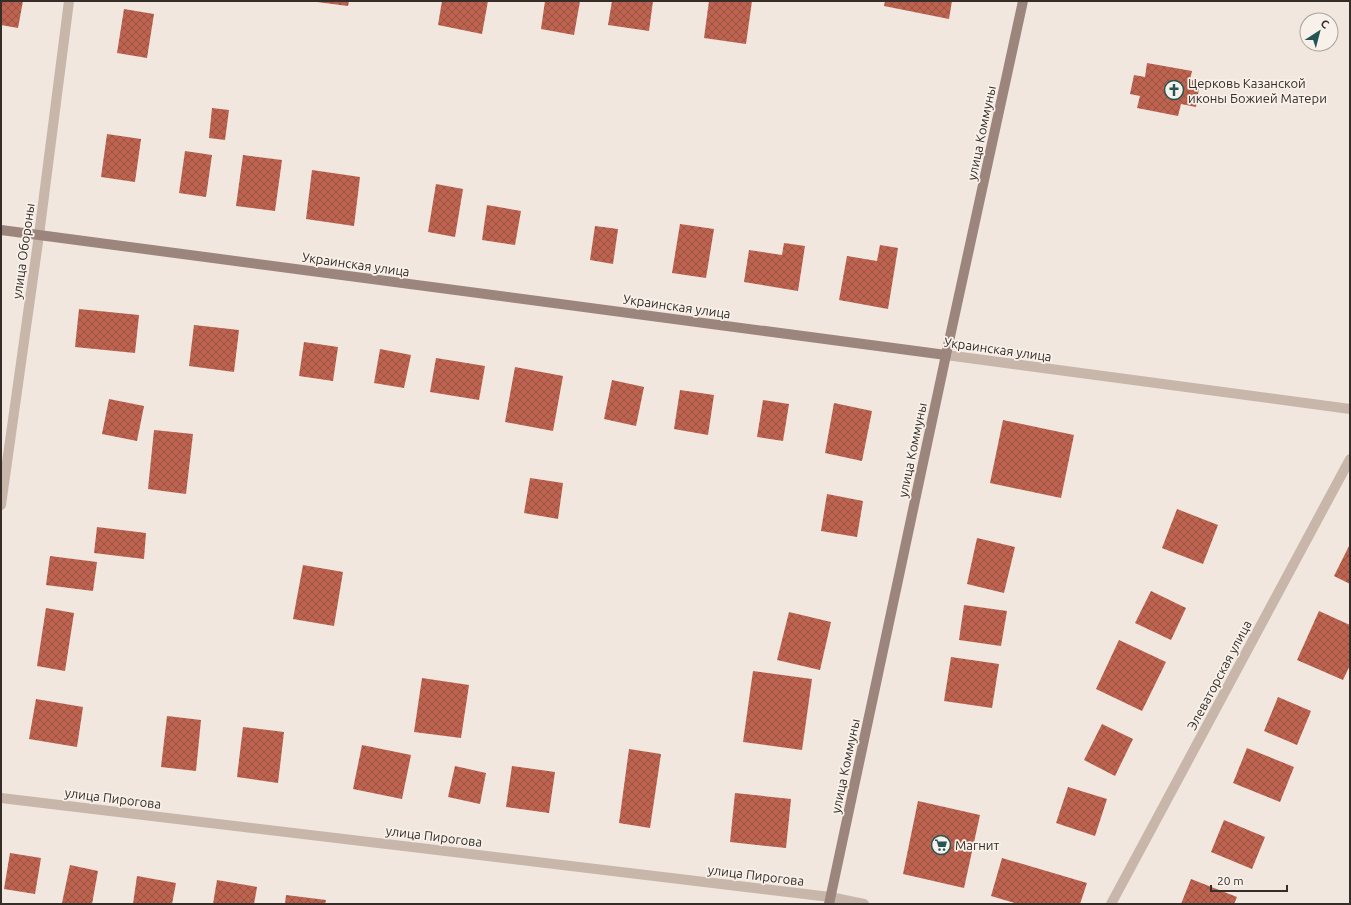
<svg xmlns="http://www.w3.org/2000/svg" width="1351" height="905" viewBox="0 0 1351 905" font-family="Ubuntu,sans-serif">
  <style>
    .building { fill: url(#building-cross-hatch) }
    .lines { fill: none; stroke-linecap: round; stroke-linejoin: round }
    .street { stroke: #c8b6ab; stroke-width: 10 }
    .secondary { stroke: #9c857c; stroke-width: 10 }
    .labels { text-anchor: middle; dominant-baseline: central; stroke-width: 3.5; stroke-linejoin: round; paint-order: stroke }
    .poi-label { font-size: 13px; fill: #362d29; stroke: #f8f1ea; text-anchor: start }
    .street-label { font-size: 13px; fill: #362d29; stroke: #f8f1ea }
  </style>
  <defs>
    <pattern id="building-cross-hatch" width="8" height="8" patternUnits="userSpaceOnUse"><rect width="8" height="8" fill="#bd6350"/><path d="M0 0l8 8M0 8l8-8" fill="none" stroke="#9a5242"/></pattern>
  </defs>
  <rect width="100%" height="100%" fill="#f1e7de"/>
  <g class="building">
    <polygon points="1,1 23,1 18,28 1,25"/>
    <polygon points="317,1 349,1 348,6 317,2"/>
    <polygon points="442,1 488,1 482,34 438,25"/>
    <polygon points="545,1 580,1 574,35 541,29"/>
    <polygon points="612,1 653,1 649,31 608,25"/>
    <polygon points="709,1 752,1 746,44 704,38"/>
    <polygon points="885,1 952,1 949,19 884,6"/>
    <polygon points="124,9 154,14 147,58 117,53"/>
    <polygon points="1147,63 1192,71 1190,80 1200,82 1196,107 1181,104 1178,116 1137,108 1140,96 1130,94 1134,75 1145,77"/>
    <polygon points="212,108 229,110 225,140 209,138"/>
    <polygon points="107,134 141,139 135,182 101,177"/>
    <polygon points="185,151 212,155 206,197 179,193"/>
    <polygon points="243,155 282,160 275,211 236,206"/>
    <polygon points="312,170 360,177 354,226 306,219"/>
    <polygon points="436,184 463,189 455,237 428,232"/>
    <polygon points="487,205 521,211 515,245 482,240"/>
    <polygon points="680,224 714,229 706,278 672,273"/>
    <polygon points="595,226 618,229 613,264 590,260"/>
    <polygon points="784,243 805,246 798,291 744,282 749,250 782,255"/>
    <polygon points="880,245 898,248 888,309 839,300 847,256 877,261"/>
    <polygon points="79,309 139,315 135,353 75,347"/>
    <polygon points="194,325 239,330 234,372 189,366"/>
    <polygon points="304,342 338,347 333,381 299,376"/>
    <polygon points="380,349 411,355 404,388 374,383"/>
    <polygon points="436,358 485,366 479,400 430,392"/>
    <polygon points="515,367 563,376 553,431 505,422"/>
    <polygon points="612,380 644,387 636,426 604,419"/>
    <polygon points="680,390 714,395 708,435 674,429"/>
    <polygon points="109,399 144,406 137,441 102,434"/>
    <polygon points="763,400 789,404 783,441 757,437"/>
    <polygon points="834,403 872,411 862,461 825,453"/>
    <polygon points="1003,420 1074,435 1061,498 990,483"/>
    <polygon points="154,430 193,434 186,494 148,489"/>
    <polygon points="530,478 563,483 558,519 524,513"/>
    <polygon points="827,494 863,501 857,537 821,531"/>
    <polygon points="1177,509 1218,525 1203,564 1162,548"/>
    <polygon points="97,527 146,533 144,559 94,553"/>
    <polygon points="977,538 1015,547 1004,593 967,584"/>
    <polygon points="1350,544 1350,584 1334,576"/>
    <polygon points="50,556 97,562 93,591 46,585"/>
    <polygon points="303,565 343,572 334,626 293,619"/>
    <polygon points="1151,591 1186,608 1171,640 1135,623"/>
    <polygon points="964,605 1007,611 1001,646 959,640"/>
    <polygon points="46,608 74,613 65,671 37,666"/>
    <polygon points="1319,611 1350,625 1350,665 1343,680 1297,660"/>
    <polygon points="789,612 831,622 820,670 777,660"/>
    <polygon points="1119,640 1166,662 1142,711 1096,689"/>
    <polygon points="951,657 999,664 992,708 944,701"/>
    <polygon points="753,671 812,679 802,750 743,742"/>
    <polygon points="422,678 469,685 461,738 414,732"/>
    <polygon points="1278,697 1311,711 1297,745 1264,731"/>
    <polygon points="36,699 83,707 77,747 29,739"/>
    <polygon points="167,716 201,720 196,771 161,767"/>
    <polygon points="1102,724 1133,739 1115,776 1084,760"/>
    <polygon points="243,727 284,732 278,783 237,777"/>
    <polygon points="362,745 411,755 402,799 353,789"/>
    <polygon points="1247,748 1294,767 1280,802 1233,783"/>
    <polygon points="629,749 661,754 650,828 619,823"/>
    <polygon points="455,766 486,773 480,804 448,797"/>
    <polygon points="512,766 555,772 549,813 506,807"/>
    <polygon points="1068,787 1107,799 1095,836 1056,823"/>
    <polygon points="735,793 791,799 786,848 730,842"/>
    <polygon points="918,801 980,815 964,888 903,874"/>
    <polygon points="1224,820 1265,837 1252,869 1211,852"/>
    <polygon points="10,853 41,858 35,894 4,889"/>
    <polygon points="1002,858 1087,883 1080,904 1018,904 991,896"/>
    <polygon points="70,865 98,871 92,904 68,904 62,903"/>
    <polygon points="137,876 176,883 172,904 133,904"/>
    <polygon points="1191,879 1237,897 1234,904 1181,904"/>
    <polygon points="217,880 257,887 254,904 213,904"/>
    <polygon points="286,895 326,900 325,904 285,904"/>
  </g>
  <g class="lines">
    <g class="street">
      <polyline points="946,355 1350,409"/>
      <polyline points="1,505 39,235 69,1"/>
      <polyline points="1,798 830,897 864,904"/>
      <polyline points="1111,904 1350,459"/>
    </g>
    <g class="secondary">
      <polyline points="1,230 946,355"/>
      <polyline points="829,904 946,355 1023,1"/>
    </g>
  </g>
  <defs>
    <symbol id="church-ring" viewBox="-11 -11 22 22"><circle r="9.5" fill="#f8f1ea" stroke="#255" stroke-width="1.5"/><path d="M-1.2-6h2.4v3.5h3.3v2.4h-3.3V6h-2.4V-.1h-3.3v-2.4h3.3Z" fill="#255"/></symbol>
    <symbol id="supermarket-ring" viewBox="-11 -11 22 22"><circle r="9.5" fill="#f8f1ea" stroke="#255" stroke-width="1.5"/><path d="M-6-5.5h2.5l.6 2H6L4.5 2H-2.5L-4.4-4H-6ZM-1.5 3.2a1.3 1.3 0 1 0 .1 0ZM3 3.2a1.3 1.3 0 1 0 .1 0Z" fill="#255"/></symbol>
  </defs>
  <g fill-rule="evenodd">
    <use href="#church-ring" x="1163" y="79" width="22" height="22"/>
    <use href="#supermarket-ring" x="930" y="834" width="22" height="22"/>
  </g>
  <g class="labels">
    <g class="poi-label">
      <text x="1188" y="83">Церковь Казанской<tspan x="1188" dy="15">иконы Божией Матери</tspan></text>
      <text x="955" y="845">Магнит</text>
    </g>
    <g class="street-label">
      <text transform="translate(981 133) rotate(-78)">улица Коммуны</text>
      <text transform="translate(23 251) rotate(-82)">улица Обороны</text>
      <text transform="translate(356 264) rotate(8)">Украинская улица</text>
      <text transform="translate(677 306) rotate(8)">Украинская улица</text>
      <text transform="translate(998 349) rotate(8)">Украинская улица</text>
      <text transform="translate(912 450) rotate(-78)">улица Коммуны</text>
      <text transform="translate(1219 675) rotate(-62)">Элеваторская улица</text>
      <text transform="translate(845 766) rotate(-78)">улица Коммуны</text>
      <text transform="translate(113 798) rotate(7)">улица Пирогова</text>
      <text transform="translate(434 836) rotate(7)">улица Пирогова</text>
      <text transform="translate(756 875) rotate(7)">улица Пирогова</text>
    </g>
  </g>
  <rect width="1351" height="905" fill="none" stroke="#362d29" stroke-width="4"/>
  <g transform="translate(1319 32) rotate(36)"><circle r="19" fill="#f8f1ea" stroke="#aaa39d"/>
  <path d="M0-3L7 15L0 10L-7 15Z" fill="#225555"/>
  <text y="-6" font-size="11" font-weight="bold" text-anchor="middle" fill="#362d29">С</text>
  </g>
  <path d="M1211 885v6h76v-6" fill="none" stroke="#362d29" stroke-width="2"/>
  <text x="1217" y="885" font-size="12" fill="#362d29" stroke="#f8f1ea" stroke-width="3" paint-order="stroke">20 m</text>
</svg>
